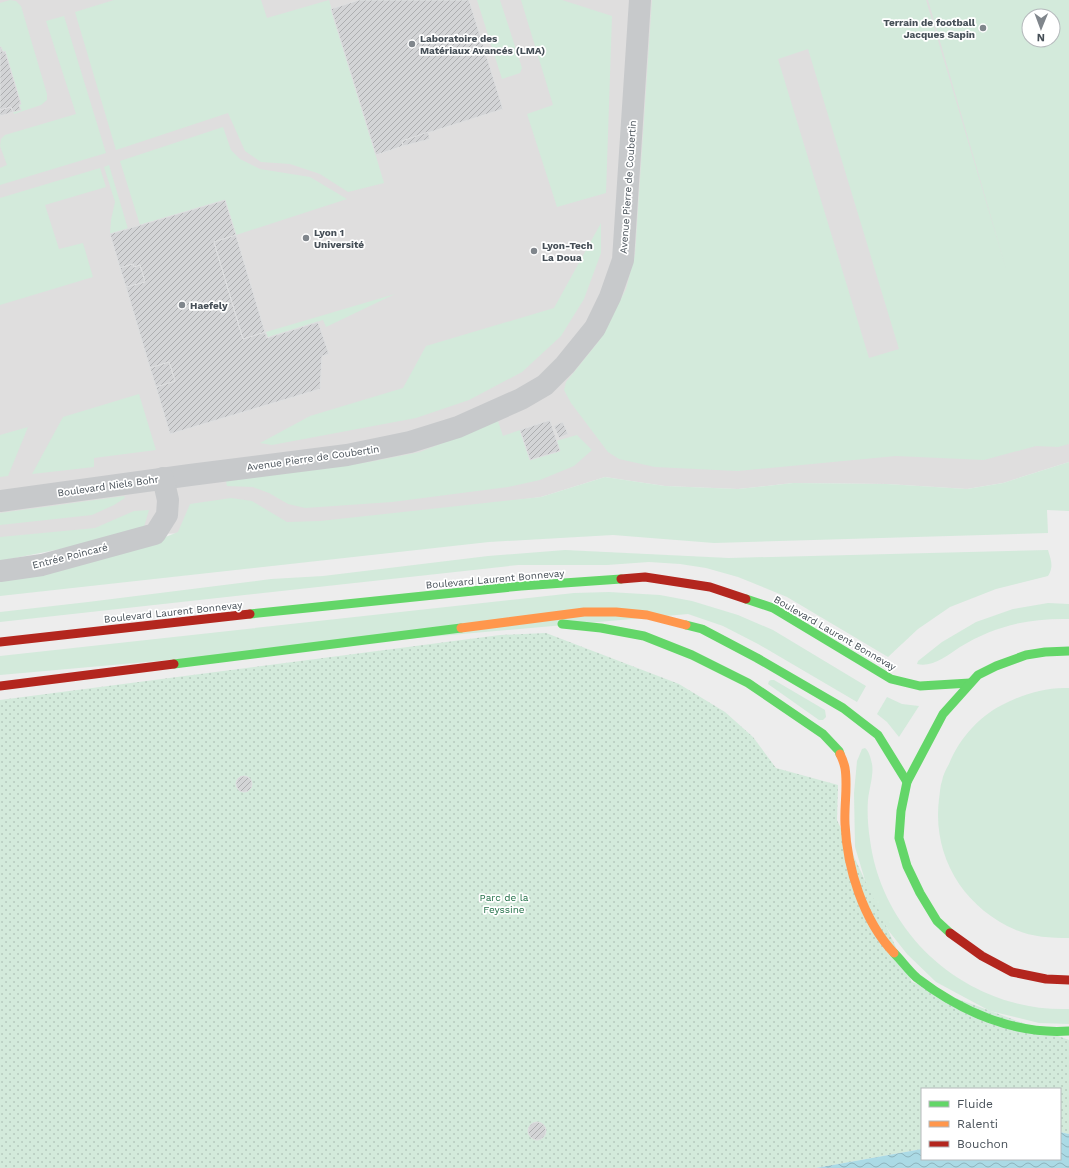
<svg xmlns="http://www.w3.org/2000/svg" width="1069" height="1168" viewBox="0 0 1069 1168" font-family="'Work Sans',sans-serif">
  <style>
    .education { fill: #dfdede; fill-rule: evenodd }
    .grass { fill: #d3eadb; fill-rule: evenodd }
    .park { fill: url(#park-dots) }
    .water { fill: url(#water-waves) }
    .building { fill: url(#building-hatch); stroke: #dedfe0 }
    .lines { fill: none; stroke-linecap: round; stroke-linejoin: round }
    .street { stroke: #c7c9cb; stroke-width: 22 }
    .fast { stroke: #63d668; stroke-width: 9 }
    .slow { stroke: #ff974d; stroke-width: 9 }
    .jam { stroke: #b3261e; stroke-width: 9 }
    .poi-dot { fill: #80868c; stroke: #fff; stroke-width: 1.5 }
    .labels { text-anchor: middle; dominant-baseline: central; stroke-width: 3.5; stroke-linejoin: round; paint-order: stroke }
    .poi-label { font-size: 10px; font-weight: bold; fill: #464f57; stroke: #fff; text-anchor: start }
    .street-label { font-size: 10px; fill: #464f57; stroke: #fff }
    .park-label { font-size: 10px; fill: #206f46; stroke: #fff }
  </style>
  <defs>
    <pattern id="park-dots" width="8" height="8" patternUnits="userSpaceOnUse"><rect width="8" height="8" fill="#d3eadb"/><path d="M2 2h.1M6 6h.1" fill="none" stroke="#b6cabe" stroke-width="1.8" stroke-linecap="round"/></pattern>
    <pattern id="water-waves" width="16" height="10" patternUnits="userSpaceOnUse"><rect width="16" height="10" fill="#abdae5"/><path d="M0 5q4-4 8 0t8 0" fill="none" stroke="#8db3bc"/></pattern>
    <pattern id="building-hatch" width="6" height="6" patternUnits="userSpaceOnUse"><rect width="6" height="6" fill="#d3d4d6"/><path d="M-1 1l2-2M0 6l6-6M5 7l2-2" fill="none" stroke="#adaeb0"/></pattern>
  </defs>
  <rect width="100%" height="100%" fill="#ededed"/>
  <path class="education" d="M 0,0 L 1069,0 L 1069,462 L 1003,483 L 967,489 L 887,484 L 793,483 L 738,489 L 665,486 L 605,477 L 541,497 L 310,527 L 122,536 L 0,549 ZM 1029,16 L 1053,16 L 1053,40 L 1029,40 Z"/>
  <g class="grass">
    <polygon points="10,0 16,1 21,6 47,94 47,100 41,105 14,114 13,112 20,110 19,105 21,104 5,51 3,52 1,47 0,47 0,3"/>
    <polygon points="114,0 261,0 267,18 329,0 384,183 348,192 320,174 290,164 261,162 245,151 228,113 116,150 75,12"/>
    <polygon points="477,0 500,0 522,68 520,73 502,79"/>
    <polygon points="521,0 562,0 612,16 606,193 557,207 527,114 553,105"/>
    <path d="M 652,0 L 926,0 L 1007,272 L 928,0 L 1069,0 L 1069,444 L 1058,447 L 1036,446 L 984,460 L 896,456 L 737,471 L 655,467 L 619,459 L 608,452 L 571,403 L 564,390 L 566,382 L 599,341 L 626,289 L 635,254 ZM 1029,16 L 1053,16 L 1053,40 L 1029,40 ZM 808,49 L 899,349 L 869,358 L 778,59 Z"/>
    <polygon points="64,16 106,153 0,185 0,168 7,165 0,146 1,139 5,135 76,114 46,21"/>
    <polygon points="223,127 231,150 240,159 260,169 310,177 347,199 236,235 225,200 140,225 120,161"/>
    <polygon points="109,165 128,229 110,234 111,220 115,202 104,167"/>
    <polygon points="100,168 106,187 45,205 59,249 83,243 93,277 0,305 0,198"/>
    <polygon points="601,223 601,253 584,299 561,336 522,372 469,400 416,418 272,445 260,443 310,416 403,388 426,346 554,308"/>
    <polygon points="395,294 326,327 323,320 268,337 266,332"/>
    <polygon points="139,394 156,450 94,458 94,467 32,474 63,417"/>
    <polygon points="498,421 503,436 520,430 530,460 559,451 556,441 577,435 592,450 574,466 540,480 508,487 392,502 305,508 288,504 269,493 253,487 227,486 226,481 369,462 420,452"/>
    <polygon points="28,427 8,476 0,477 0,435"/>
    <polygon points="1069,462 1069,511 1047,510 1048,533 714,543 613,535 489,542 0,596 0,579 148,544 178,532 190,504 231,498 252,501 287,522 320,521 541,497 605,477 665,486 738,489 793,483 887,484 967,489 1003,483"/>
    <polygon points="124,496 125,498 114,505 92,515 0,525 0,513"/>
    <polygon points="149,510 144,527 116,538 0,561 0,537 95,528 134,511"/>
    <path d="M 565,550 L 729,558 L 1048,550 C 1051,560 1054,567 1048,576 L 996,589 L 950,607 L 918,629 L 888,657 L 787,597 L 738,577 L 706,568 L 680,564 L 649,562 L 607,565 L 518,565 L 0,622 L 0,612 L 88,602 L 271,579 L 323,576 L 488,556 Z"/>
    <polygon points="609,592 660,595 692,601 738,615 773,630 866,686 857,702 758,644 723,626 688,614 0,675 0,656 574,593"/>
    <path d="M 1048,603 L 1069,604 L 1069,619 C 1029,618 994,626 960,647 C 948,655 932,668 917,664 L 918,661 L 942,642 L 976,622 L 1013,609 Z"/>
    <polygon points="771,680 774,680 825,710 826,717 823,720 819,720 768,684 769,681"/>
    <path d="M 1069,688 L 1069,938 C 1051,938 1032,937 1016,930 C 963,907 932,856 939,799 C 940,793 940,786 942,781 C 943,775 946,769 949,764 C 960,737 981,714 1008,702 C 1027,693 1047,687 1069,688 Z"/>
    <polygon points="887,697 902,704 919,706 899,737 887,722 877,714"/>
    <path d="M 865,748 C 869,751 871,759 872,764 C 874,774 869,790 868,800 C 867,812 868,827 870,840 C 883,938 970,1012 1069,1009 L 1069,1024 L 1039,1023 L 990,1011 L 936,982 L 907,954 L 888,930 L 870,897 L 855,847 L 854,793 L 857,761 L 862,749 Z"/>
  </g>
  <polygon class="park" points="546,633 679,684 725,712 753,737 776,768 838,785 837,820 912,982 1069,1040 1069,1134 1060,1132 1060,1089 922,1089 922,1149 816,1168 0,1168 0,700 500,635"/>
  <polygon class="water" points="1060,1132 1069,1134 1069,1168 816,1168 922,1149 922,1159 1060,1159"/>
  <g class="building">
    <polygon points="359,0 469,0 503,109 402,141 403,146 376,155 331,9"/>
    <polygon points="0,47 1,47 3,52 5,51 21,104 19,105 21,110 13,112 11,107 0,110"/>
    <polygon points="11,107 13,112 0,116 0,110"/>
    <polygon points="428,132 430,139 403,146 402,141"/>
    <polygon points="225,200 236,235 214,242 243,339 265,332 267,338 318,322 329,354 322,356 320,389 170,434 156,387 175,381 169,362 150,368 126,287 145,282 140,265 134,267 133,264 120,268 110,234"/>
    <polygon points="236,235 265,332 243,339 214,242"/>
    <polygon points="133,264 134,267 140,265 145,282 126,287 120,268"/>
    <polygon points="169,362 175,381 156,387 150,368"/>
    <polygon points="550,420 560,451 530,460 520,430"/>
    <polygon points="563,422 568,434 559,438 554,426"/>
    <circle cx="244" cy="784" r="8"/>
    <circle cx="537" cy="1131" r="9"/>
  </g>
  <g class="lines">
    <g class="street">
      <polyline points="0,501 190,475 347,455 410,442 458,427 521,399 545,385 565,365 595,328 610,297 623,260 640,0"/>
      <polyline points="0,571 42,565 155,534 167,515 168,500 163,478"/>
    </g>
    <g class="fast">
      <polyline points="746,599 773,608 891,679 920,686 970,683"/>
      <polyline points="250,614 521,586 621,579"/>
      <polyline points="562,624 601,628 644,636 692,655 748,683 823,734 839,751 840,754"/>
      <polyline points="686,625 702,629 757,658 843,708 878,735 907,782"/>
      <polyline points="174,664 461,628"/>
      <polyline points="950,933 937,921 920,893 907,866 899,838 901,811 907,782 943,714 978,675 996,666 1026,655 1045,652 1069,651"/>
      <path d="M 894,953 C 902,961 909,971 917,978 C 960,1011 1014,1035 1069,1031"/>
    </g>
    <g class="slow">
      <polyline points="461,628 584,612 616,612 647,615 686,625"/>
      <path d="M 840,754 C 842,758 844,763 845,768 C 848,786 844,805 845,824 C 847,868 863,920 894,953"/>
    </g>
    <g class="jam">
      <polyline points="621,579 645,577 710,587 746,599"/>
      <polyline points="0,642 250,614"/>
      <polyline points="0,686 174,664"/>
      <polyline points="950,933 982,956 1012,972 1046,979 1069,980"/>
    </g>
  </g>
  <g class="poi-dot">
    <circle cx="983" cy="28" r="4"/>
    <circle cx="412" cy="44" r="4"/>
    <circle cx="306" cy="238" r="4"/>
    <circle cx="534" cy="251" r="4"/>
    <circle cx="182" cy="305" r="4"/>
  </g>
  <g class="labels">
    <g class="poi-label">
      <text x="975" y="22" text-anchor="end">Terrain de football<tspan x="975" dy="12">Jacques Sapin</tspan></text>
      <text x="420" y="38">Laboratoire des<tspan x="420" dy="12">Matériaux Avancés (LMA)</tspan></text>
      <text x="314" y="232">Lyon 1<tspan x="314" dy="12">Université</tspan></text>
      <text x="542" y="245">Lyon-Tech<tspan x="542" dy="12">La Doua</tspan></text>
      <text x="190" y="305">Haefely</text>
    </g>
    <g class="street-label">
      <text transform="translate(628 187) rotate(-86)">Avenue Pierre de Coubertin</text>
      <text transform="translate(313 458) rotate(-8)">Avenue Pierre de Coubertin</text>
      <text transform="translate(108 486) rotate(-8)">Boulevard Niels Bohr</text>
      <text transform="translate(70 556) rotate(-14)">Entrée Poincaré</text>
      <text transform="translate(495 579) rotate(-5)">Boulevard Laurent Bonnevay</text>
      <text transform="translate(173 612) rotate(-6)">Boulevard Laurent Bonnevay</text>
      <text transform="translate(835 633) rotate(30)">Boulevard Laurent Bonnevay</text>
    </g>
    <g class="park-label">
      <text x="504" y="897">Parc de la<tspan x="504" dy="12">Feyssine</tspan></text>
    </g>
  </g>
  <rect x="921" y="1088" width="140" height="72" fill="#ffffff" stroke="#b5b9bc"/>
  <rect x="929" y="1101" width="20" height="6" fill="#63d668" stroke="#b5b9bc"/>
  <text x="957" y="1108" font-size="12" fill="#464f57">Fluide</text>
  <rect x="929" y="1121" width="20" height="6" fill="#ff974d" stroke="#b5b9bc"/>
  <text x="957" y="1128" font-size="12" fill="#464f57">Ralenti</text>
  <rect x="929" y="1141" width="20" height="6" fill="#b3261e" stroke="#b5b9bc"/>
  <text x="957" y="1148" font-size="12" fill="#464f57">Bouchon</text>
  <g transform="translate(1041 28) rotate(181)"><circle r="19" fill="#ffffff" stroke="#b5b9bc"/>
  <path d="M0-3L7 15L0 10L-7 15Z" fill="#80868c"/>
  <text y="-6" font-size="11" font-weight="bold" text-anchor="middle" fill="#464f57">N</text>
  </g>
</svg>
